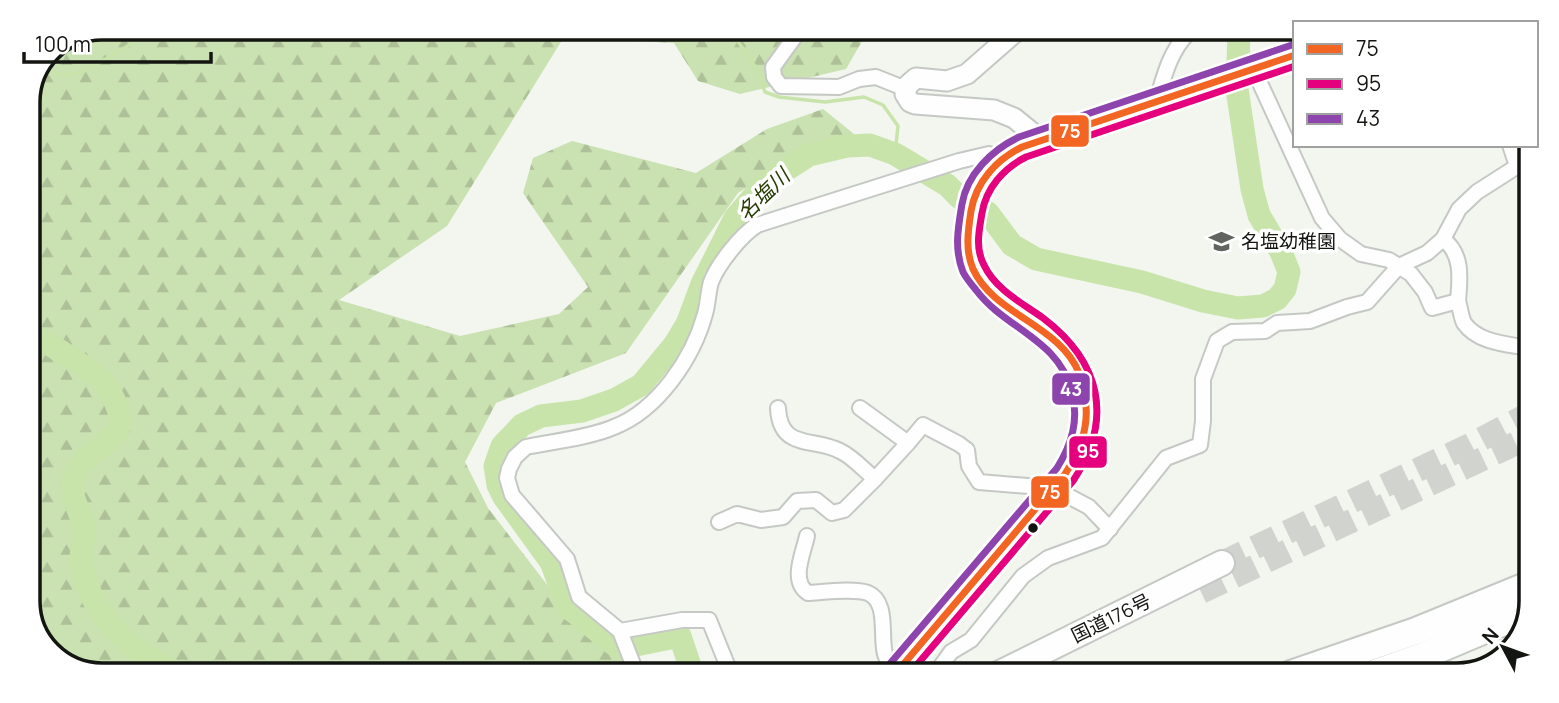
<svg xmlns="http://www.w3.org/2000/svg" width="1559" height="703" viewBox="0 0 1559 703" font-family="Manrope,'Noto Sans JP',sans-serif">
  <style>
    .forest { fill: url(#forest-firs) }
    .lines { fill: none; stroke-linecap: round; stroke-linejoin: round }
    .stream { stroke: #c8e4aa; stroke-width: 3.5 }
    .river { stroke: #c8e4aa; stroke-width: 23 }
    .trunk-tunnel { stroke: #d1d4ce; stroke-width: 24; stroke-dasharray: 24 12; stroke-linecap: butt }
    .minor-casing { stroke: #c5c8c4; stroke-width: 18 }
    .tertiary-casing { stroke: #c5c8c4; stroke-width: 23 }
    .trunk-casing { stroke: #c5c8c4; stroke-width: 28 }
    .motorway-casing { stroke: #c5c8c4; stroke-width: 30 }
    .minor { stroke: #fdfefd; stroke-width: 14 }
    .tertiary { stroke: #fdfefd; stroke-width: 19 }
    .trunk { stroke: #fdfefd; stroke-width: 24 }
    .motorway { stroke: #fdfefd; stroke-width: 26 }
    .bus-1-casing { stroke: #fff; stroke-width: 12 }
    .bus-2-casing { stroke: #fff; stroke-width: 12 }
    .bus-3-casing { stroke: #fff; stroke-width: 12 }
    .bus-1 { stroke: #f26522; stroke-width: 7 }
    .bus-2 { stroke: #e5007d; stroke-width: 7 }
    .bus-3 { stroke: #8e44ad; stroke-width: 7 }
    .bus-dot { fill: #131511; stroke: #fff; stroke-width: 2.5 }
    .labels { text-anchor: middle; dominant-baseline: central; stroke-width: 7; stroke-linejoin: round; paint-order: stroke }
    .poi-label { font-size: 19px; fill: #131511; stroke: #fff; text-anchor: start }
    .street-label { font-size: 19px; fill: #131511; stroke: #fff }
    .water-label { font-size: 21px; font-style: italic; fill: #263d02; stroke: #fff }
    .rim { fill: none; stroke: #131511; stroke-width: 3.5 }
    .line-badge { stroke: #fff; stroke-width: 2.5 }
    .badge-label { font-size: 19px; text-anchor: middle; font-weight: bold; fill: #fff }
  </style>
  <defs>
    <pattern id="forest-firs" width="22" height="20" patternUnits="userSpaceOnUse" patternTransform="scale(1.75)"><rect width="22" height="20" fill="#cae1b2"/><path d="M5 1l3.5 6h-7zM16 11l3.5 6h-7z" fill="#adc098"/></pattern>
  </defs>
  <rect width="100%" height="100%" fill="#f2f6ef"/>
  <polygon class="forest" points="103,28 868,31 846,69 740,94 698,81 674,43 564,37 447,226 339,300 460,336 559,314 588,287 523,193 533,158 572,141 696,173 767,129 823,109 854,134 793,157 738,193 626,353 496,403 465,462 488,508 569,613 623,655 624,671 74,669 41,642 28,606 28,98 50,50"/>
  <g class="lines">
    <g class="stream">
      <polyline points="731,31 756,68 765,92 779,97 825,102 864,97 883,105 898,126 895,154"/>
      <path d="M 41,70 C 50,71 60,75 69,75 C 84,75 140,39 153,28"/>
    </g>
    <g class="river">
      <path d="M 28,333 C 41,338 90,369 100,379 C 110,390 127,417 117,431 C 106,447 84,454 76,472 C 65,495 81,508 84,528 C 85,538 81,549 81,559 C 86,609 128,651 171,670"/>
      <polyline points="692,672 680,636 636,645 615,645 568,607 551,562 504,497 498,485 495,466 502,446 522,425 541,416 582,411 614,400 641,385 675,344 687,324 702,284 735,218 760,189 778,175 809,155 847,146 870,145 895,154 947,185 960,198 988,213 1012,245 1036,259 1142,282 1203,301 1238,308 1263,306 1277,299 1285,289 1289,272 1281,252 1259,215 1252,189 1237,89 1239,33"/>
    </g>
    <g class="trunk-tunnel">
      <polyline points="1222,563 1470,445 1527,415"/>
      <polyline points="1201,592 1527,438"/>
    </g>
    <defs>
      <g id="minor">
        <polyline points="745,31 747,33 760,31"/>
        <polyline points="799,31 773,67 774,77 781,86 839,87 859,79 876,77 906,89"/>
        <path d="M 1254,70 L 1322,218 L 1340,239 L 1361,254 L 1389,260 L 1411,274 L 1425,292 L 1432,308 L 1458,301 C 1460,307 1461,317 1464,323 C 1478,343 1507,344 1528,348"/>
        <path d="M 1156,103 C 1164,77 1169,53 1188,33"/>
        <polyline points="1510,145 1517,166"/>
        <path d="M 1443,239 C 1463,254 1460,278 1458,301"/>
        <path d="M 778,408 C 780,451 814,437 840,451 C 853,457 864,470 875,479 L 908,443"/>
        <polyline points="860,408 908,443 923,425 959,444 967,450 969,466 979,482 1053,488 1089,507 1110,529"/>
        <polyline points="719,522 737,514 761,520 783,517 797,501 816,500 832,513 844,510 875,479"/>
        <path d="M 807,536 C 803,554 790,581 808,593 C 824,592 854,588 868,593 C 889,602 880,636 885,654 C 887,661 890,666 895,673"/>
        <polyline points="620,631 636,672"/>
        <path d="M 730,672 L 709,620 L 682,620 L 620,631 L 579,597 L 567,559 L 512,495 L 507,478 L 509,469 L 515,457 L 526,447 C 551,442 592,437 614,427 C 658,410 693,358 705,314 C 708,304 708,292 711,282 C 718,264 741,235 757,225 L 959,161 L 989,154 L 1002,159"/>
        <polyline points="936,673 951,652 971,640 1023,576 1048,558 1102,538 1166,458 1200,445 1203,421 1203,379 1217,341 1232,332 1265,331 1277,323 1310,321 1347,307 1367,302 1399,266 1427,253 1443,239 1459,209 1477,192 1530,158"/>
      </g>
      <polyline id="tertiary" points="1015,32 967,74 947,81 916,78 908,85 905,94 910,102 915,104 994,110 1014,118 1041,140"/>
      <g id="trunk">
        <path d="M 896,673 L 1065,474 C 1080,452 1088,430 1086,403 C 1081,305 934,321 973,201 C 982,177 999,157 1022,147 L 1295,55"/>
        <polyline points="1000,673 1222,563"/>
      </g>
      <g id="motorway">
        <polyline points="1291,674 1416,631 1526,586"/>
        <polyline points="1369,675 1423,656 1525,613"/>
      </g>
    </defs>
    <use href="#minor" class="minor-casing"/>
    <use href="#tertiary" class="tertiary-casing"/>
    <use href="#trunk" class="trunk-casing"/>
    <use href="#motorway" class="motorway-casing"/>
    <use href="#minor" class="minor"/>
    <use href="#tertiary" class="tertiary"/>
    <use href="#trunk" class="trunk"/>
    <use href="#motorway" class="motorway"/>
    <defs>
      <path id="bus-1" d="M 896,673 L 1065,474 C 1081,450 1091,422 1084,393 C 1082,387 1081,379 1079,373 C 1060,325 994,315 973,269 C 965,250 968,231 971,211 C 976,182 996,160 1022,147 L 1295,55"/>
      <path id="bus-2" d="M 910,673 L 1073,481 C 1114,419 1101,362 1043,318 C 1022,303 995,289 984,265 C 975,248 979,231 982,213 C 986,188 1004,168 1026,157 L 1295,66"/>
      <path id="bus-3" d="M 888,666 L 1057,468 C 1072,444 1079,420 1072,392 C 1059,339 1005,329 976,290 C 971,284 966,278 963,272 C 954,249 958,228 962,204 C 967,174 992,150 1019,137 L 1292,45"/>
    </defs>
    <use href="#bus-1" class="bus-1-casing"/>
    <use href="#bus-2" class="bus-2-casing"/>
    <use href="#bus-3" class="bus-3-casing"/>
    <use href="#bus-1" class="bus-1"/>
    <use href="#bus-2" class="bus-2"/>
    <use href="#bus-3" class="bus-3"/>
  </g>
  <defs>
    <symbol id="school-bare" viewBox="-9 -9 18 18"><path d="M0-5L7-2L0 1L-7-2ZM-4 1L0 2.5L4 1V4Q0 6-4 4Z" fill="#61645f" stroke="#fff" stroke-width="2.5" paint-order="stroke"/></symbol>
  </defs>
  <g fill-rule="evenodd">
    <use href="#school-bare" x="1204" y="224" width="35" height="35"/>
  </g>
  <circle class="bus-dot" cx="1033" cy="528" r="6"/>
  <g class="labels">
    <g class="poi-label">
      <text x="1241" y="241">名塩幼稚園</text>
    </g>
    <g class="street-label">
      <text transform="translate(1111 618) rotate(-26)">国道176号</text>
    </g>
    <g class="water-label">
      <text transform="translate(763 194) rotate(-44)">名塩川</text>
    </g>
  </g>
  <path d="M0 0H1559V703H0ZM102 40H1457A62 62 0 0 1 1519 102V601A62 62 0 0 1 1457 663H102A62 62 0 0 1 40 601V102A62 62 0 0 1 102 40Z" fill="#fff" fill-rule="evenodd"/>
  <path class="rim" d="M102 40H1457A62 62 0 0 1 1519 102V601A62 62 0 0 1 1457 663H102A62 62 0 0 1 40 601V102A62 62 0 0 1 102 40Z"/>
  <g class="line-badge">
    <rect x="1050" y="114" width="40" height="34" rx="7" fill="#f26522"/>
    <rect x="1051" y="372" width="40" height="34" rx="7" fill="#8e44ad"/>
    <rect x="1068" y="435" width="40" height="34" rx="7" fill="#e5007d"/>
    <rect x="1030" y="475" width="40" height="34" rx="7" fill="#f26522"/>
  </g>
  <g class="badge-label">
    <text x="1070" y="138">75</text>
    <text x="1071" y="396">43</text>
    <text x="1088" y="458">95</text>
    <text x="1050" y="499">75</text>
  </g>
  <rect x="1293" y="21" width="245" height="126" fill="#ffffff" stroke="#a1a1a0" stroke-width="2"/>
  <rect x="1307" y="44" width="35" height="10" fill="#f26522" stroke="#a1a1a0" stroke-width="2"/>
  <text x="1356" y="56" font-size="21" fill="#131511">75</text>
  <rect x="1307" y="79" width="35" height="10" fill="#e5007d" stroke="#a1a1a0" stroke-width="2"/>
  <text x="1356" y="91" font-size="21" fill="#131511">95</text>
  <rect x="1307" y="114" width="35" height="10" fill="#8e44ad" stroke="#a1a1a0" stroke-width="2"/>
  <text x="1356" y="126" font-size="21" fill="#131511">43</text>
  <g transform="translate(1503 647) rotate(311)" stroke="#ffffff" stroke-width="5" paint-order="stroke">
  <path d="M0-5L12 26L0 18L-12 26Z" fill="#131511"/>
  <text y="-10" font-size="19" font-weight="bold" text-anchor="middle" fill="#131511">N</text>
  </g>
  <path d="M24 52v10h187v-10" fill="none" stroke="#131511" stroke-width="3.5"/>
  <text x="35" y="52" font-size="21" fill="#131511" stroke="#ffffff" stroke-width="5" paint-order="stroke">100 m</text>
</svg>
